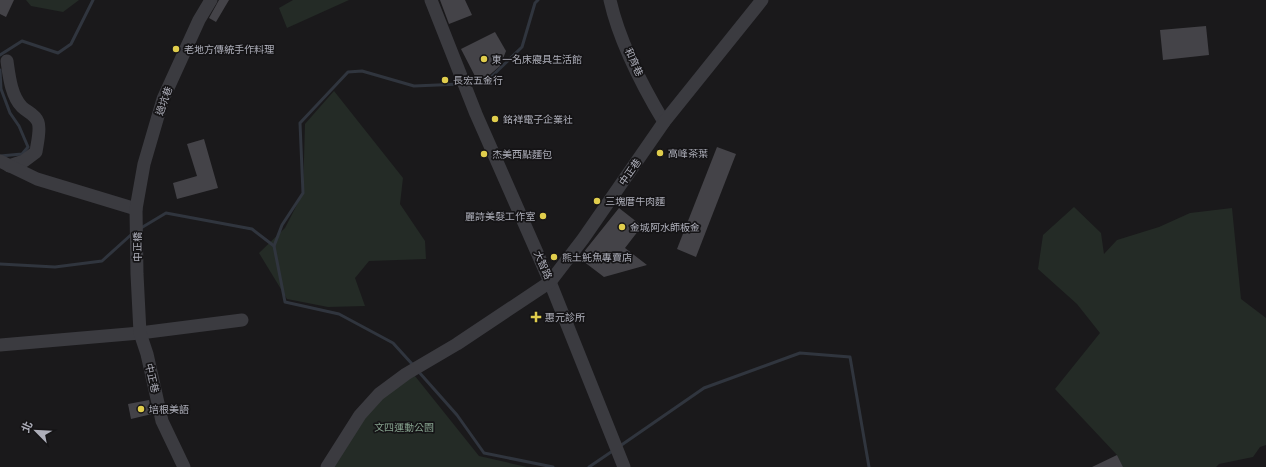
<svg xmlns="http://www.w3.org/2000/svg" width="1266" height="467" viewBox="0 0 1266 467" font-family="'Work Sans','Noto Sans TC',sans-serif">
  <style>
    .green { fill: #242b26 }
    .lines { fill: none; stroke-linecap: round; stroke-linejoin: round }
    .stream { stroke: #30353e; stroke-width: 3 }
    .building { fill: #444348 }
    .minor { stroke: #3b3b40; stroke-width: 13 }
    .poi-dot { fill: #e0cd4c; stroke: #151416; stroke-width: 1.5 }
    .labels { text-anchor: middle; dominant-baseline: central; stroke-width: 3.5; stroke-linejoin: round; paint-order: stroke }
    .poi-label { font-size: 10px; fill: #adaeb9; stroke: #151416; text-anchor: start }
    .street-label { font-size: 10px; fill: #adaeb9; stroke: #151416 }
    .park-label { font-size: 10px; fill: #86a28e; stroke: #151416 }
  </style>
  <rect width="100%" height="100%" fill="#1a191b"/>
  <g class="green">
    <polygon points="26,0 79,0 63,12 31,6"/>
    <polygon points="293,0 349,0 287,28 279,8"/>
    <polygon points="334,91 403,178 400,204 425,241 426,259 369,261 355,278 365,306 328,307 287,299 259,253 285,228 303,193 305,124"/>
    <polygon points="1074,207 1101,233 1104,254 1117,240 1159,227 1190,213 1232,208 1241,299 1266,318 1266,445 1260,447 1253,457 1219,464 1216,467 1123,467 1117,455 1055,389 1100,333 1077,304 1038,269 1043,235"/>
    <polygon points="411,371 479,456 527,467 327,467 360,415"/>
  </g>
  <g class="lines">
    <g class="stream">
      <polyline points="0,55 22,41 58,53 71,44 93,0"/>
      <polyline points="0,70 1,89 10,113 19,126 28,147 22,154 0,156"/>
      <polyline points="468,83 485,83 522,47 535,3 538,0"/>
      <polyline points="141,228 166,213 252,229 274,246 285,302 339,314 393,343 413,365"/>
      <polyline points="274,246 282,225 303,193 300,123 348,72 362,71 414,86 461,84"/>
      <polyline points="0,264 55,267 102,261 133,233"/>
      <polyline points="418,371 457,415 484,453 553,467"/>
      <polyline points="620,446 704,388 800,353 850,357 869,467"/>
      <polyline points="589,467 614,450"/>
    </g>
  </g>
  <g class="building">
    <polygon points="0,0 14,0 6,17 0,14"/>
    <polygon points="219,0 229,0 216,22 209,18"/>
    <polygon points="440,0 465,0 472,15 449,24"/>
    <polygon points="1206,26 1209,55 1163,60 1160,30"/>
    <polygon points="495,32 506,51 500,66 486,78 478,82 461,49"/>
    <polygon points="204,139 218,188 177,199 173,183 197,176 187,144"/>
    <polygon points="717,147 736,154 696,257 677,249"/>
    <polygon points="619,208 642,226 625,248 647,265 604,277 579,258"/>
    <polygon points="149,400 152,414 131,419 128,404"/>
    <polygon points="1117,455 1123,467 1092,467"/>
  </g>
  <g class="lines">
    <g class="minor">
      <polyline points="431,0 476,114 550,282 624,467"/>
      <path d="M 610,0 C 619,40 643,87 664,122"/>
      <path d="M 7,61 C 9,75 11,96 22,107 C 27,112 35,114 38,122 C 41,129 37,144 36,152 L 24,161 L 9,166"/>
      <polyline points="0,161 37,179 136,209"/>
      <polyline points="0,345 140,333 242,320"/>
      <polyline points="184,467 162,421 147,354 140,333 137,274 136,209 144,164 163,99 199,20 211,0"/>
      <polyline points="327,467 360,415 379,394 406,374 457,344 550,282 583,239 664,122 762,0"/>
    </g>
  </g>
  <g class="poi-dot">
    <circle cx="176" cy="49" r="4"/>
    <circle cx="484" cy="59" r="4"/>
    <circle cx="445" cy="80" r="4"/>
    <circle cx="495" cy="119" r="4"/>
    <circle cx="660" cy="153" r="4"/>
    <circle cx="484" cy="154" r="4"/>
    <circle cx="597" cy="201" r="4"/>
    <circle cx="543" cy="216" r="4"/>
    <circle cx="622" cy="227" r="4"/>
    <circle cx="554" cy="257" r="4"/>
    <path d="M534 311h4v4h4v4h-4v4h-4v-4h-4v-4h4z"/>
    <circle cx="141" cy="409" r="4"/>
  </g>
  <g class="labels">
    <g class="poi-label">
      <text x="184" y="49">老地方傳統手作料理</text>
      <text x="492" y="59">東一名床寢具生活館</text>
      <text x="453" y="80">長宏五金行</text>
      <text x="503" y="119">銘祥電子企業社</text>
      <text x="668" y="153">高峰茶葉</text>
      <text x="492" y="154">杰美西點麵包</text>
      <text x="605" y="201">三塊厝牛肉麵</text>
      <text x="535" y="216" text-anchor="end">麗詩美髮工作室</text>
      <text x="630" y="227">金城阿水師板金</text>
      <text x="562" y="257">熊土魠魚專賣店</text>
      <text x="545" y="317">惠元診所</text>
      <text x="149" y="409">培根美語</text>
    </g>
    <g class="street-label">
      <text transform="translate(634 62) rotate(66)">和育巷</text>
      <text transform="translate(164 101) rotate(-70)">過坑巷</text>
      <text transform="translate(630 172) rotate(-55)">中正巷</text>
      <text transform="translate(137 247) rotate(-90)">中正橋</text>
      <text transform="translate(543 265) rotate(66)">大智路</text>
      <text transform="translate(152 378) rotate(77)">中正巷</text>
    </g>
    <g class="park-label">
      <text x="404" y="427">文四運動公園</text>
    </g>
  </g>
  <g transform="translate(36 431) rotate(294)" stroke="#151416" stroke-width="3" paint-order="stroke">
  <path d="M0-3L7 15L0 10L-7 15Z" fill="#adaeb9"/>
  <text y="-6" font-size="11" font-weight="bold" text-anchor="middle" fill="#adaeb9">北</text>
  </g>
</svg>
